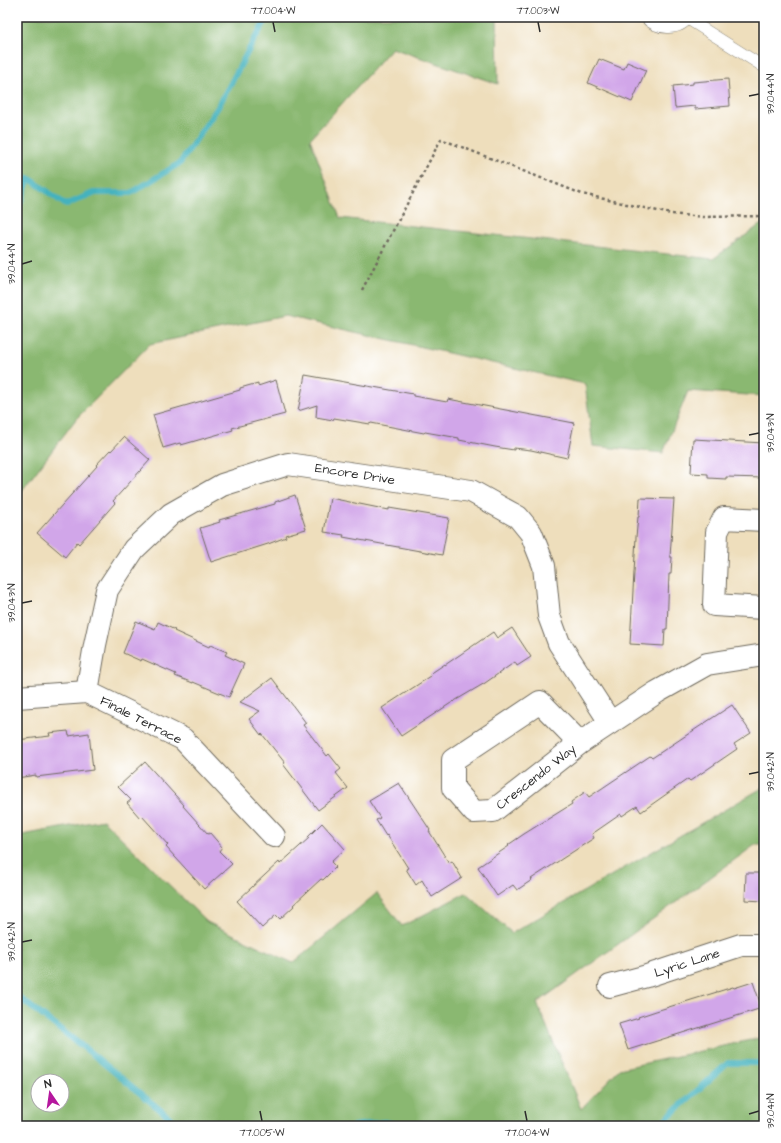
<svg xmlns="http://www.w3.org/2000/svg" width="781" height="1143" viewBox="0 0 781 1143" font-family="'Architects Daughter',sans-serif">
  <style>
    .forest { fill: #8ab871; stroke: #5a724e; fill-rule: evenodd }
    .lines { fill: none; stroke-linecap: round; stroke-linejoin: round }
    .stream { stroke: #44b2be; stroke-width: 6 }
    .building { fill: #d1a6e9 }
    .lane-casing { stroke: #6f6a5e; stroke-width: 12 }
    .street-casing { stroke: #6f6a5e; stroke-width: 24 }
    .path { stroke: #6f6a5e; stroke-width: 2.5; stroke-dasharray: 3 3; stroke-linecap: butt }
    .lane { stroke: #fff; stroke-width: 11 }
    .street { stroke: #fff; stroke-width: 22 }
    .ticks { fill: none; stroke: #2b2b2b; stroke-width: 1.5 }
    .labels { text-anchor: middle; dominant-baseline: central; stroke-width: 3; stroke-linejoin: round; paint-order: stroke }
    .street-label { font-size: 13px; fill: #2b2b2b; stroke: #fff }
    .neatline { fill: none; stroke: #2b2b2b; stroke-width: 1.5 }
    .ticks-label { font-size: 10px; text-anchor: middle; fill: #2b2b2b }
  </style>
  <rect width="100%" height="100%" fill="#fff"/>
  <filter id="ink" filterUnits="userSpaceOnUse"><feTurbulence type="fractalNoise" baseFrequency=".025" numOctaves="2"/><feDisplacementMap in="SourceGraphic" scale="8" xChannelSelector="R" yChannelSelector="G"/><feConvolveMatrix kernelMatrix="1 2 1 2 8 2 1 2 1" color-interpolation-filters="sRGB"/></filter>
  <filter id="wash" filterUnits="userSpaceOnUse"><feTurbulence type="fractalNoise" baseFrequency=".012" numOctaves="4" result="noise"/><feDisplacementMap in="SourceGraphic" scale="16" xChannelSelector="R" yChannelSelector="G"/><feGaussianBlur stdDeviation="0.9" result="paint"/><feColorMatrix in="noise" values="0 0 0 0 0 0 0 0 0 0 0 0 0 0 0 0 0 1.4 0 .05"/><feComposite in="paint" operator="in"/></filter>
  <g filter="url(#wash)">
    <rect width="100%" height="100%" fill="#eedebc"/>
    <g class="forest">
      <polygon points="17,17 497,17 498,84 392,48 310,139 340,218 713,259 764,222 764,396 688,391 663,453 593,446 585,384 285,316 150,344 76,419 17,497"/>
      <path d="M 764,787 L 764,845 L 755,845 L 537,1003 L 581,1109 L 619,1069 L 764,1037 L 764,1126 L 17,1126 L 17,836 L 103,820 L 207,922 L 293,963 L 377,893 L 402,926 L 466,893 L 512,933 ZM 38,1081 L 62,1081 L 62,1105 L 38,1105 Z"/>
    </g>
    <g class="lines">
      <g class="stream">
        <polyline points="17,212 29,178 66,205 93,193 131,193 180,163 218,107 254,40 268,17"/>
        <polyline points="17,996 91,1053 180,1126"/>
        <polyline points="354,1126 384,1122 403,1126"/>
        <polyline points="658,1126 728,1063 764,1063"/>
      </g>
    </g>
    <g id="blocks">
      <g class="building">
        <polygon points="599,59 624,69 627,62 646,70 632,102 588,83"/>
        <polygon points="728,79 730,106 695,109 695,106 675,108 673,86 693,84 693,82"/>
        <polygon points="305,375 413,394 413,396 447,402 448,399 574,423 567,458 531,450 514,448 514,450 495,447 459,440 459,438 425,432 424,433 371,423 370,424 334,418 333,420 316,417 317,405 298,411"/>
        <polygon points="276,380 285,414 232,428 233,430 181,445 180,443 163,448 153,415 240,390 240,388 258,383 258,386"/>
        <polygon points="124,437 150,460 113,501 115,503 79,544 77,542 65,557 37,533 97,466 96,465 110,450 111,451"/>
        <polygon points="693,439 764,443 764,478 726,477 726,479 708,478 708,474 691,473"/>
        <polygon points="295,495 306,529 285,535 286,537 268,544 211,562 200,528 220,522 219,520 275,504 275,502"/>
        <polygon points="330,498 389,510 389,508 449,518 442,555 343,537 344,535 324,532"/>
        <polygon points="640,498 674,499 670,557 672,557 671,574 669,574 667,629 665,629 664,646 630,644 636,537 638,517 639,517"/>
        <polygon points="136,621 155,629 158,622 175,630 174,631 209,647 210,645 227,652 225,655 244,664 229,697 193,682 193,683 175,676 176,674 142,659 141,661 123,653"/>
        <polygon points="512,628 531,657 517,666 515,662 485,683 451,703 401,736 382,708 431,676 430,674 445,664 445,665 493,632 497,638"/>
        <polygon points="272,678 306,723 303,725 327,756 329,754 341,769 336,773 348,788 318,810 283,764 285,763 262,734 261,735 249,719 260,711 240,702"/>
        <polygon points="732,705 751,733 734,744 737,749 690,781 688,779 641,812 637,806 622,816 621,814 592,834 594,838 531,879 532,880 517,890 513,885 497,896 478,867 509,846 508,845 524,834 572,804 571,802 585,792 589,797 650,756 652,758"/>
        <polygon points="68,731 69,736 89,733 93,770 36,777 36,775 17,778 17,740 50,736 49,733"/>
        <polygon points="145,762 184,805 183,806 208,834 210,833 222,847 219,851 232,864 204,889 166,847 168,845 142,816 140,818 127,803 131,800 118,787"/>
        <polygon points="399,783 430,830 429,831 449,863 452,861 462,878 432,897 422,880 416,885 406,869 408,868 387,835 386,836 376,820 380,818 369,801"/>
        <polygon points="322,823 345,849 331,862 336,867 323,880 321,879 293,905 294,906 280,919 276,915 262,928 237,901 279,862 280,864 309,838 308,837"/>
        <polygon points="746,873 764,873 764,901 745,900"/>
        <polygon points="753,982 762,1008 628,1050 619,1024 639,1018 638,1017 656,1011 733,987 734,988"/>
      </g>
    </g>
  </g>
  <g filter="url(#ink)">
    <use href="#blocks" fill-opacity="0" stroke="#6f6a5e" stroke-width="1"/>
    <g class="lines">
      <defs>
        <g id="lane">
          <path d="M 645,17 C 656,30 679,32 689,17"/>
          <polyline points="688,19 764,67"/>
        </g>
        <g id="street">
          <polyline points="764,520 724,518 717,532 714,605 764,608"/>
          <polyline points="87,692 95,645 107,590 134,549 171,514 222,485 288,464 471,491 518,517 531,533 544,566 549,616 559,643 610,722"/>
          <polyline points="17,697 87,692 183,739 274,836"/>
          <polyline points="580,743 540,702 453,760 453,788 474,812 493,811 580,743 657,692 707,664 764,655"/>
          <polyline points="610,986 647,976 741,945 764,945"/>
        </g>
      </defs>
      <use href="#lane" class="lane-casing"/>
      <use href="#street" class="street-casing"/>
      <polyline class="path" points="362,290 441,139 582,194 671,214 703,217 764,216"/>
      <use href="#lane" class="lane"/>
      <use href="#street" class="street"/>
    </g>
  </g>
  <path class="ticks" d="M 273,22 L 275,32M 538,22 L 540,32M 749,96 L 759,94M 22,264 L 32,261M 749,435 L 759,433M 22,603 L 32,601M 749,774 L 759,772M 22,942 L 32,940M 260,1111 L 262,1121M 525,1111 L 527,1121M 749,1114 L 759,1111"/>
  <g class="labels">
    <g class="street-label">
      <text transform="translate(355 474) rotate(9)">Encore Drive</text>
      <text transform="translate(141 720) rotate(27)">Finale Terrace</text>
      <text transform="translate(536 777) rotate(-38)">Crescendo Way</text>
      <text transform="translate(687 963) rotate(-18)">Lyric Lane</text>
    </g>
  </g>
  <rect width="781" height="1143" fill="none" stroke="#fff" stroke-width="44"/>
  <g transform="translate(50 1093) rotate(347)"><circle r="19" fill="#ffffff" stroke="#aaaaaa"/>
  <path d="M0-3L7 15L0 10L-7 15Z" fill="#b5179e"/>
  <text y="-6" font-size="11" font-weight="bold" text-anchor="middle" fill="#2b2b2b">N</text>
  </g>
  <rect x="22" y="22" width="737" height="1099" class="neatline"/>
  <g class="ticks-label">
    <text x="273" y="14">77.004°W</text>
    <text x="538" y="14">77.003°W</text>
    <text transform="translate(770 94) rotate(-90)" y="4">39.044°N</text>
    <text transform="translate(11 264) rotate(-90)" y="4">39.044°N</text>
    <text transform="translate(770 433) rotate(-90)" y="4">39.043°N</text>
    <text transform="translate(11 603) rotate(-90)" y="4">39.043°N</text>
    <text transform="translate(770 772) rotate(-90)" y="4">39.042°N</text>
    <text transform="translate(11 942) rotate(-90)" y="4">39.042°N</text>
    <text transform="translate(770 1111) rotate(-90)" y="4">39.041°N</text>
    <text x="262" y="1136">77.005°W</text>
    <text x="527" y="1136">77.004°W</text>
  </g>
</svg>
